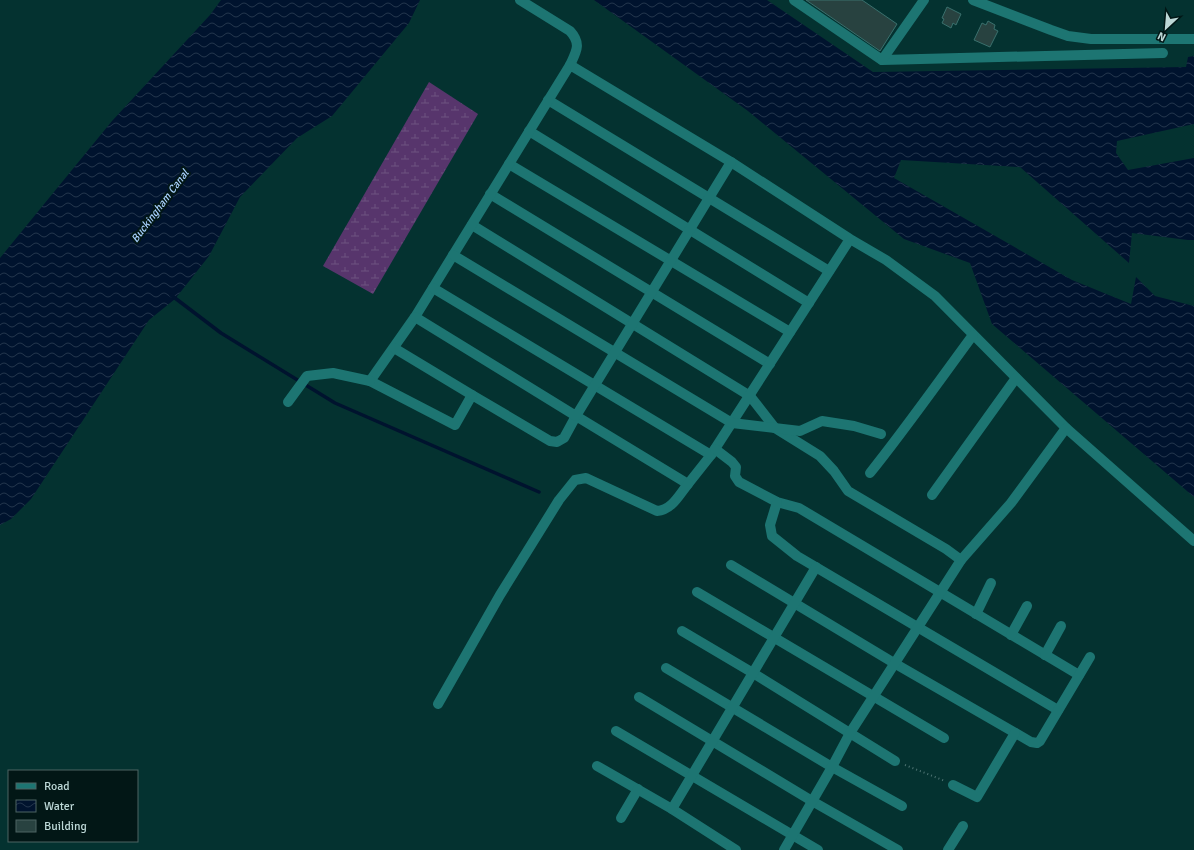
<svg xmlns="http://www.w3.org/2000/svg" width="1194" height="850" viewBox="0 0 1194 850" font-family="Signika,sans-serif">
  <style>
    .wetland { fill: url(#wetland-marsh) }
    .water { fill: url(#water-waves) }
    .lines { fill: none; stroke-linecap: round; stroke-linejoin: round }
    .stream { stroke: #00132e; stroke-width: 3.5 }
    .building { fill: #284240; stroke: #3a706d }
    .path { stroke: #4e7473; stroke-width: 2; stroke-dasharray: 1 3; stroke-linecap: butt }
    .minor { stroke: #1d7572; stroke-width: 10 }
    .labels { text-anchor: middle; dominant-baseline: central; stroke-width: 4; stroke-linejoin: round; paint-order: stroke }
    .water-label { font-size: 11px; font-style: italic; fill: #a9d2fe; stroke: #021716 }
  </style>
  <defs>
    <pattern id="wetland-marsh" width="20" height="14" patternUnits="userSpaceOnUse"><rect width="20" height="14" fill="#57356c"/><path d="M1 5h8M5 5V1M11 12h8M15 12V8" fill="none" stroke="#6d5280"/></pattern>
    <pattern id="water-waves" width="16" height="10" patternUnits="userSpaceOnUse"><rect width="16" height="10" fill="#00132e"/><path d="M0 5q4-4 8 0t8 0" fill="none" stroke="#23354c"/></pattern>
  </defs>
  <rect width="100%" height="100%" fill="#043230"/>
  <polygon class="wetland" points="429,82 478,114 373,294 323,266"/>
  <g class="water">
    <polygon points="221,0 420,0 409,23 332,116 297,138 240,197 209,256 175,299 149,320 31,499 11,519 0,525 0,258 112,121 210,15"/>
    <polygon points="594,0 767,0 873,72 1186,67 1188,57 1194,56 1194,124 1117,141 1116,153 1128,170 1194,158 1194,240 1188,240 1132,233 1129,263 1020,167 901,160 894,178 1072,280 1131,304 1136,277 1155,296 1194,306 1194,497 992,324 970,263 904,239 748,111"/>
  </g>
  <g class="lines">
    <polyline class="stream" points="171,295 221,333 335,403 539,492"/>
  </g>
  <g class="building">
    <polygon points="806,0 862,0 897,24 880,51"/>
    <polygon points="947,7 961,14 956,25 953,23 951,28 942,23 944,19 942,18"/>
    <polygon points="988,21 995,25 994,29 998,31 990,47 974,40 982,23 986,25"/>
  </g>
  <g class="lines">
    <polyline class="path" points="905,765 945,781"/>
    <g class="minor">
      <path d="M 520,0 L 570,31 C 582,44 576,52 570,65"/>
      <polyline points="794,0 882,60 1163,53"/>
      <polyline points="973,0 1051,30 1068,36 1091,39 1194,39"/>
      <polyline points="882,60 924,0"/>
      <polyline points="548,100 829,271"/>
      <polyline points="529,131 809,303"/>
      <polyline points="509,164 790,332"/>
      <polyline points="490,194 770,364"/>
      <polyline points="472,225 750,396 775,428 820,456 834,471 848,491 946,549 961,560"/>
      <polyline points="850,239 711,455 688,484 576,416 564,438 557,442 550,441 472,395 455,425 370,381 415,317 570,65 731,162 850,239 886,260 935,296 1066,428 1194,541"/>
      <polyline points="453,255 732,423 800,431 822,421 854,426 881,434"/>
      <polyline points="433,288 711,455"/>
      <polyline points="415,317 576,416 731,162"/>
      <polyline points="394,348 472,395"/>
      <polyline points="288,402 307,376 333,373 370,381"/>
      <polyline points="715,449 732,462 736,467 735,476 739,482 777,502 799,508 1079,675"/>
      <path d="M 870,473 C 906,428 939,381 973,335"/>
      <polyline points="932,495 1016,378"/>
      <polyline points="777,502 770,525 772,536 797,556 1058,710"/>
      <polyline points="731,565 894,663 1031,742 1037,743 1040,741 1090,657"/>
      <polyline points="697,592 944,738"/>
      <polyline points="976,614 991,583"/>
      <polyline points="682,631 753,673 895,761"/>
      <polyline points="1011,635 1027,606"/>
      <polyline points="1045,655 1061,626"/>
      <polyline points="666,668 832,767 902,806"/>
      <polyline points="639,697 812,801 898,850"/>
      <path d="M 438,704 L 500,595 L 559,500 L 575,480 L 586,478 L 657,511 C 672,510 679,495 688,484"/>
      <polyline points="616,731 818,850"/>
      <polyline points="597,766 672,809 736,850"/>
      <polyline points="953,785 977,797 1015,733"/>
      <polyline points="672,809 816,567"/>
      <polyline points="621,818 638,789"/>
      <polyline points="784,850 832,767 850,733 961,560 1011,503 1066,428"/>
      <polyline points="948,850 963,826"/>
    </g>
  </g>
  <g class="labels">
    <g class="water-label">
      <text transform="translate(160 206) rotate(-53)">Buckingham Canal</text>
    </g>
  </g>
  <rect x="8" y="770" width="130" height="72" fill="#021716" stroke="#4d6463"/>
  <rect x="16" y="783" width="20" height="6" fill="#1d7572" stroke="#4d6463"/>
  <text x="44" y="790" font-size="12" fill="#bdd8d7">Road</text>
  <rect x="16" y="800" width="20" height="12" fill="url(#water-waves)" stroke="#4d6463"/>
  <text x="44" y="810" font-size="12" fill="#bdd8d7">Water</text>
  <rect x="16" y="820" width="20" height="12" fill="#284240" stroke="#4d6463"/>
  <text x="44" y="830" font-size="12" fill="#bdd8d7">Building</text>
  <g transform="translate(1166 28) rotate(206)" stroke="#021716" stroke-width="3" paint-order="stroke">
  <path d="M0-3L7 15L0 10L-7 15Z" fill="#bdd8d7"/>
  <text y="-6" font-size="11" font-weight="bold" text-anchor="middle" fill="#bdd8d7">N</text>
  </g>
</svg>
